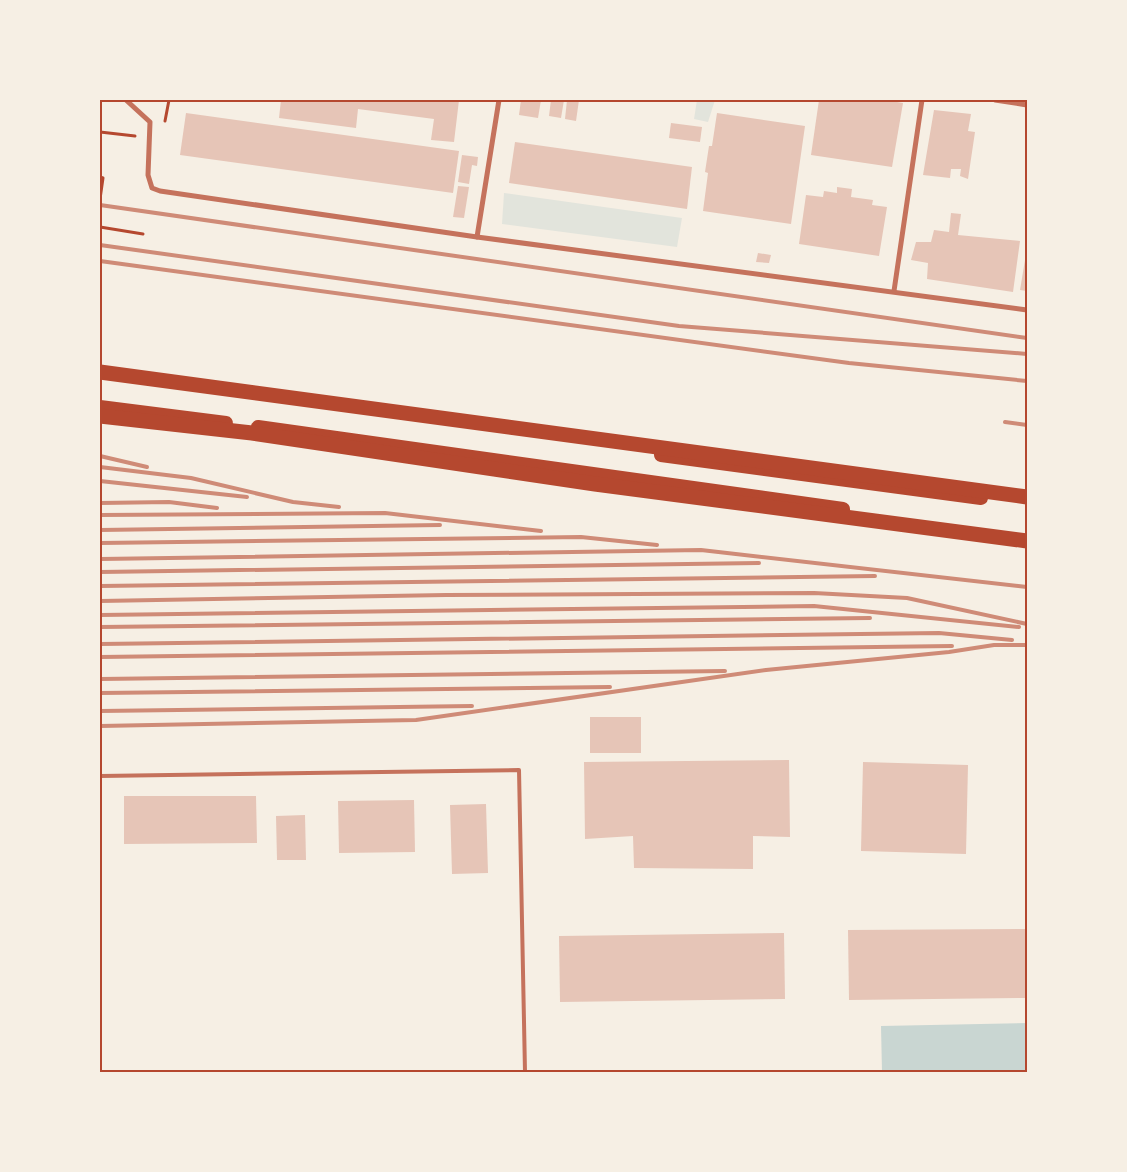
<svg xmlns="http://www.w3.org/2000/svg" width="1127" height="1172" viewBox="0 0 1127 1172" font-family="Cabin,sans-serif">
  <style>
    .green { fill: #e2e4dc }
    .water { fill: #c9d6d2 }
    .building { fill: #e6c5b7 }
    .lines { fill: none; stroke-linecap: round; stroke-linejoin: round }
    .path { stroke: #b5482f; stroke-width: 3 }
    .service { stroke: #c5725c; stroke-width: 4 }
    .minor { stroke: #c5725c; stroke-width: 5 }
    .trunk { stroke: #b5482f; stroke-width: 14 }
    .motorway { stroke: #b5482f; stroke-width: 15 }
    .rail { stroke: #cf8b77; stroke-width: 4 }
    .neatline { fill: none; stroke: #b5482f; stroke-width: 2 }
  </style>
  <rect width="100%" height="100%" fill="#f6efe4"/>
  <g class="green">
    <polygon points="697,100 715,100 708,122 694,119"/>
    <polygon points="504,193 682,218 677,247 502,224"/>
  </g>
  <polygon class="water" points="1027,1023 1027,1072 882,1072 881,1026"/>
  <g class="building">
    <polygon points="281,100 459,100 454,142 431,140 434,119 358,109 356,128 279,118"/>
    <polygon points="521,100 541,100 538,118 519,115"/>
    <polygon points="551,100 564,100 561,118 549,116"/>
    <polygon points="567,100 579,100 576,121 565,119"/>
    <polygon points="819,100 885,100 903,103 892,167 811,155"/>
    <polygon points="934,110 971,114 968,131 975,132 968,179 960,176 961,169 951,169 950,178 923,175"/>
    <polygon points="186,113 459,151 453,193 180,155"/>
    <polygon points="717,113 805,126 791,224 703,211 708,173 705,172 709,146 712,146"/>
    <polygon points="671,123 702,127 700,142 669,138"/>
    <polygon points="515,142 692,167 687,209 509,183"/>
    <polygon points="462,155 478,157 477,166 472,165 469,184 458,182"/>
    <polygon points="458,186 469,187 464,218 453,217"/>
    <polygon points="837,187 852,189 851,197 873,200 872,205 887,207 879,256 799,244 806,195 823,197 824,191 837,193"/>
    <polygon points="951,213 961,214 958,235 1020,241 1013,292 927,279 928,263 911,260 916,242 931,242 934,230 949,232"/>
    <polygon points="758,253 771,255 769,263 756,262"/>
    <polygon points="1026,254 1027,254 1027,291 1020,290"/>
    <rect x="590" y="717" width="51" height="36"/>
    <polygon points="789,760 790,837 753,836 753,869 634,868 633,836 585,839 584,762"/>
    <polygon points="863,762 968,765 966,854 861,851"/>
    <polygon points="124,796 256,796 257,843 124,844"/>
    <polygon points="414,800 415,852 339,853 338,801"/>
    <polygon points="486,804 488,873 452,874 450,805"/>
    <polygon points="305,815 306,860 277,860 276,816"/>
    <polygon points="1027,929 1027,998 849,1000 848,930"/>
    <polygon points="784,933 785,999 560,1002 559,936"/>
  </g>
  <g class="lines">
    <g class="path">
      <polyline points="165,121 169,100"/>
      <polyline points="100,132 135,136"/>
      <polyline points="100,177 103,178 100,199"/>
      <polyline points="100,227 143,234"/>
    </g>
    <polyline class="service" points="100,776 519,770 525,1072"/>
    <g class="minor">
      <polyline points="126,100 150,122 148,175 152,188 160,191 477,237 1027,310"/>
      <polyline points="995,100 1027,105"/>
      <polyline points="477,237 499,100"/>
      <polyline points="894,291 922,100"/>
    </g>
    <g class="trunk">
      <polyline points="100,407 226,423"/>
      <polyline points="258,427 843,509"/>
      <polyline points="661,455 981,498"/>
    </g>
    <g class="motorway">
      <polyline points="100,372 1027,497"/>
      <polyline points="100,416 252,433 595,484 1027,541"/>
    </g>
    <g class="rail">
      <polyline points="100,205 1027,338"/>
      <polyline points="100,245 679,326 1027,354"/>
      <polyline points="100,261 849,363 1027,381"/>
      <polyline points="1005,422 1027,425"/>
      <polyline points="100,456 147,467"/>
      <polyline points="100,467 191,478 293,502 339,507"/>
      <polyline points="100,481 247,497"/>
      <polyline points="100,503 169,502 217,508"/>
      <polyline points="100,515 385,513 541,531"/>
      <polyline points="100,530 440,525"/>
      <polyline points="100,543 581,537 657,545"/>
      <polyline points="100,559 701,550 1027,587"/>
      <polyline points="100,572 759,563"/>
      <polyline points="100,586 875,576"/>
      <polyline points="100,601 446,595 814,593 907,598 1027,624"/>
      <polyline points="100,615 814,606 1019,627"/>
      <polyline points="100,627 870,618"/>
      <polyline points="100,644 939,633 1012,640"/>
      <polyline points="100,657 952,646"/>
      <polyline points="100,679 725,671"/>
      <polyline points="100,693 610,687"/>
      <polyline points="100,711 472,706"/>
      <polyline points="100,726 416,720 766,670 949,652 994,645 1027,645"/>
    </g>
  </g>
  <rect width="1127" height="1172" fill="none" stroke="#f6efe4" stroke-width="202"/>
  <rect x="101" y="101" width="925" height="970" class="neatline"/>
</svg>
